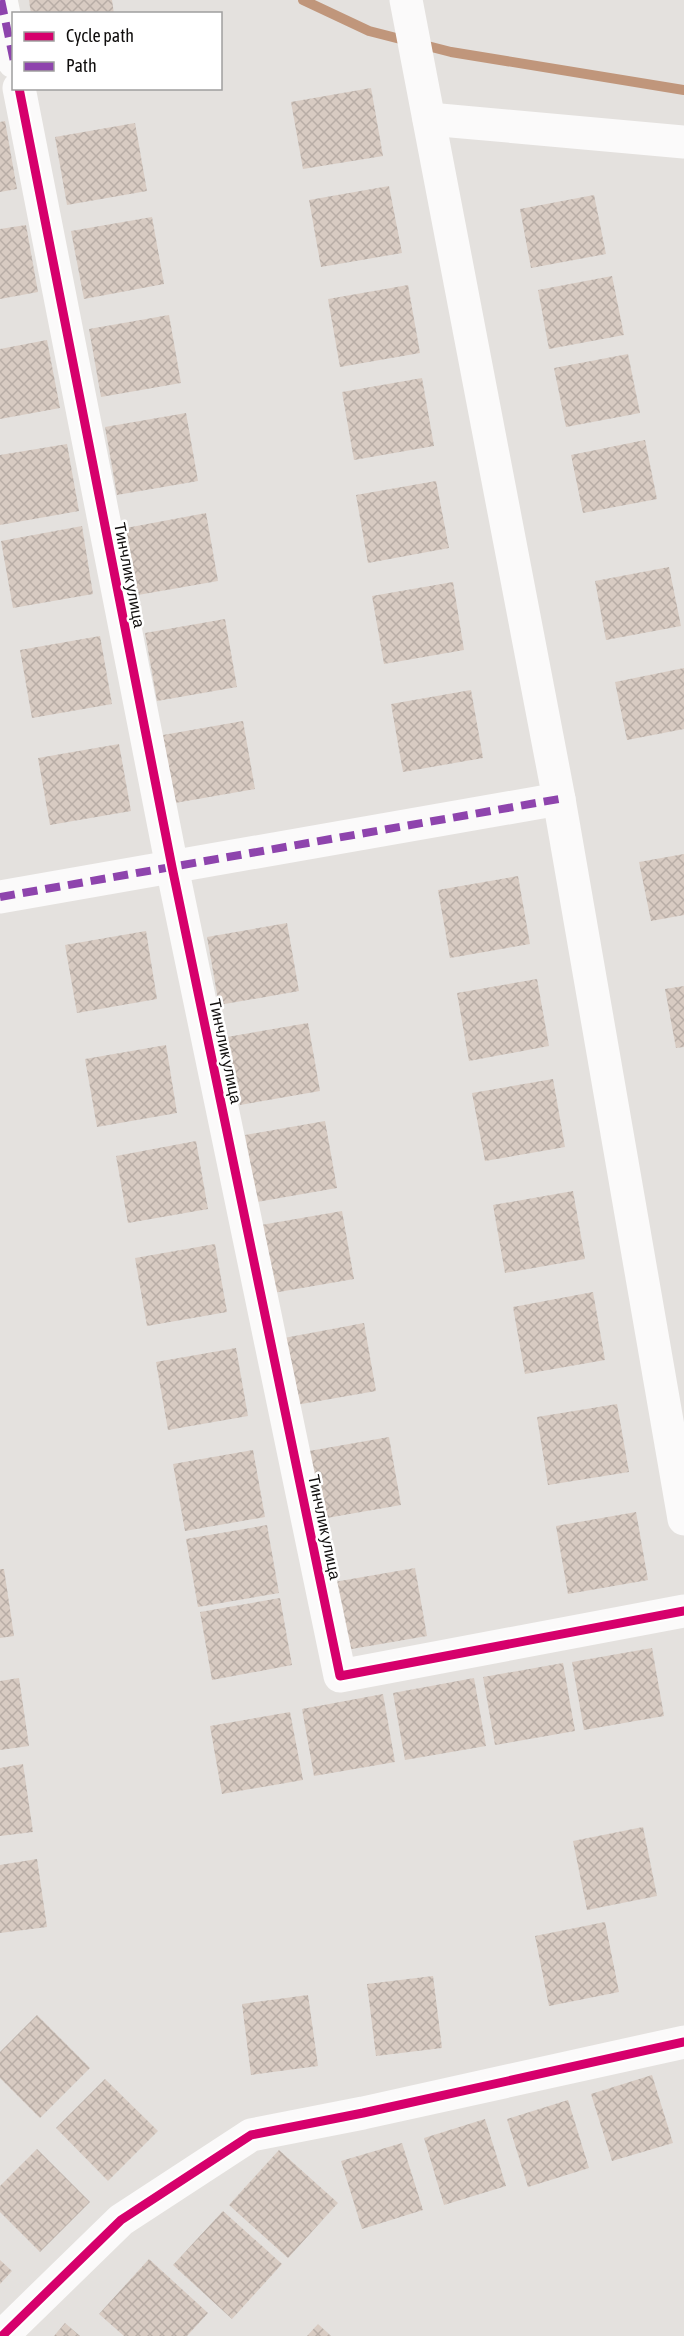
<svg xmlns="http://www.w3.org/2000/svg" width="684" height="2336" viewBox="0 0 684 2336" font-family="'Asap Condensed',sans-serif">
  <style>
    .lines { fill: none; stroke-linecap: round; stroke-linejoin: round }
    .stream { stroke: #c0967b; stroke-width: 10 }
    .building { fill: url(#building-cross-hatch) }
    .minor { stroke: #fbfafa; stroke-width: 33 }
    .major { stroke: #fbfafa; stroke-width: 33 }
    .quiet { stroke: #8e44ad; stroke-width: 8; stroke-dasharray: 15 8; stroke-linecap: butt }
    .cycleway-casing { stroke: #fff; stroke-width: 13 }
    .cycleway { stroke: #d6006c; stroke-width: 9 }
    .labels { text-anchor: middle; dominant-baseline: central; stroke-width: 5; stroke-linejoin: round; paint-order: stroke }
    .street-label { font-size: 16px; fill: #0f0d0c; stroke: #fff }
  </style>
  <defs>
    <pattern id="building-cross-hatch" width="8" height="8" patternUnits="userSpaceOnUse" patternTransform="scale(1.5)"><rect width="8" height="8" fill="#d8cbc2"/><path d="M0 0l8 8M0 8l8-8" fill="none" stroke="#b8ada6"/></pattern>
  </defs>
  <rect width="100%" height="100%" fill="#e4e1de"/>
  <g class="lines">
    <polyline class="stream" points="303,0 369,31 451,52 684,90"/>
  </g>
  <g class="building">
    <polygon points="29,0 112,0 114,14 31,14"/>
    <polygon points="371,88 383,156 303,169 291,102"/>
    <polygon points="5,121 17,189 0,192 0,122"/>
    <polygon points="135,123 147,191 67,205 55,137"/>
    <polygon points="389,186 402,253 321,267 309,200"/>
    <polygon points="594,195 606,254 531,268 520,209"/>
    <polygon points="152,217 164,284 84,299 71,231"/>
    <polygon points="26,225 38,292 0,299 0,229"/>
    <polygon points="612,276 624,335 549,349 538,290"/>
    <polygon points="408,285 420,353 340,367 328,299"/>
    <polygon points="169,315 181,383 101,397 89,329"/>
    <polygon points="47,340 60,408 0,419 0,349"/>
    <polygon points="628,354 640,413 566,427 554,368"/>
    <polygon points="422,378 434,446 354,460 342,392"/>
    <polygon points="186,413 198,481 117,495 105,427"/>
    <polygon points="645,440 657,499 583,513 571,455"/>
    <polygon points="67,444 79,511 0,525 0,455"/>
    <polygon points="436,481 449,548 368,563 356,495"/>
    <polygon points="206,513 218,581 138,595 126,528"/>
    <polygon points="82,526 93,594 13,608 1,541"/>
    <polygon points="669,567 681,626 606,640 595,581"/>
    <polygon points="453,582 464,650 384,664 372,596"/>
    <polygon points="225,619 237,687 157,701 145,633"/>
    <polygon points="100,636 112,704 32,718 20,650"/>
    <polygon points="684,668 684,729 627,740 615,682"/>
    <polygon points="471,690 483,758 403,772 391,704"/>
    <polygon points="243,721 255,789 175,803 163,735"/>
    <polygon points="119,744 131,811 50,825 38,758"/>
    <polygon points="684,854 684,915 651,921 639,862"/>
    <polygon points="518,876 530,944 450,958 438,890"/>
    <polygon points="287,923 299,991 219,1005 207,937"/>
    <polygon points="146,931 157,999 77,1013 65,945"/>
    <polygon points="537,979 549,1046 469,1061 457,993"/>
    <polygon points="684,986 684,1047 676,1048 665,989"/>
    <polygon points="308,1023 320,1091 240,1105 227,1037"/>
    <polygon points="166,1045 177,1113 97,1127 85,1059"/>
    <polygon points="553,1079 565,1147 485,1161 472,1093"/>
    <polygon points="325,1121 337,1188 257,1202 245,1135"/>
    <polygon points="196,1141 208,1209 128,1223 116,1156"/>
    <polygon points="573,1191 585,1259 505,1273 493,1205"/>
    <polygon points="342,1211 354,1279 273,1293 261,1225"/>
    <polygon points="215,1244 227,1312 147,1326 135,1258"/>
    <polygon points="593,1292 605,1360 525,1374 513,1307"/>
    <polygon points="364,1323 376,1391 296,1405 284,1338"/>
    <polygon points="236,1348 248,1416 168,1430 156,1362"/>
    <polygon points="617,1404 629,1472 548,1485 537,1417"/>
    <polygon points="389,1437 401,1505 321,1519 309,1451"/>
    <polygon points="253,1450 265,1517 185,1531 173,1464"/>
    <polygon points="636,1512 648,1580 568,1594 556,1526"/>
    <polygon points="267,1525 279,1593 198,1607 186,1539"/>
    <polygon points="415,1568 427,1636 346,1650 334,1582"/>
    <polygon points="0,1569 4,1569 14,1636 0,1638"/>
    <polygon points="280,1598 292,1665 212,1680 200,1612"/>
    <polygon points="652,1648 664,1716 584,1730 572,1662"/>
    <polygon points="563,1663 575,1731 495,1745 483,1677"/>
    <polygon points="19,1678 29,1746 0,1750 0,1681"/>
    <polygon points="474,1678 486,1746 405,1760 393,1693"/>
    <polygon points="383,1694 395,1762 314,1776 302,1709"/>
    <polygon points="290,1712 303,1780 222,1794 210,1726"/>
    <polygon points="23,1764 33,1832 0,1836 0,1768"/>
    <polygon points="643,1827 657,1896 587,1910 573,1841"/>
    <polygon points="37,1859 47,1927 0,1933 0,1865"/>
    <polygon points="605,1922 619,1992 549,2006 535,1936"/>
    <polygon points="433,1976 442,2048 376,2056 367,1984"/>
    <polygon points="308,1995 318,2066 251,2075 242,2004"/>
    <polygon points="37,2015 90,2068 40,2118 0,2078 0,2052"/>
    <polygon points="652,2075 673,2143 612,2161 591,2094"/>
    <polygon points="105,2079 158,2131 108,2181 56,2128"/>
    <polygon points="568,2100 589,2168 528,2187 507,2119"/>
    <polygon points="485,2119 506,2186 444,2205 424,2138"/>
    <polygon points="402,2143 423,2210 362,2229 341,2161"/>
    <polygon points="37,2149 90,2202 40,2252 0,2212 0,2186"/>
    <polygon points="279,2150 338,2203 288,2258 229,2205"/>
    <polygon points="223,2211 282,2264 232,2319 173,2265"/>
    <polygon points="149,2259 208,2313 187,2336 124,2336 99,2314"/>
    <polygon points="0,2260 12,2271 0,2284"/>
    <polygon points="65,2323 80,2336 54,2336"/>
    <polygon points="318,2324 331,2336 307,2336"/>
  </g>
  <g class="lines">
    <g class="minor">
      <polyline points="1,0 14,62"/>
      <polyline points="19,88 172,867 340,1676 684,1611"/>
      <polyline points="429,119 684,142"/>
      <polyline points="0,897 559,799"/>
      <polyline points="2,2336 121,2220 251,2135 363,2113 684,2042"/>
    </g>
    <polyline class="major" points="406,0 559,799 684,1519"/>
    <g class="quiet">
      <polyline points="1,0 14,62"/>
      <polyline points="0,897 559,799"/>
    </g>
    <defs>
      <g id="cycleway">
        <polyline points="19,88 172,867 340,1676 684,1611"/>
        <polyline points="2,2336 121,2220 251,2135 363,2113 684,2042"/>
      </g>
    </defs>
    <use href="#cycleway" class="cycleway-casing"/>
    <use href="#cycleway" class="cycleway"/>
  </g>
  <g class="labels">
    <g class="street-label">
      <text transform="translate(130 575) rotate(79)">Тинчлик улица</text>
      <text transform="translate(226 1051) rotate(78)">Тинчлик улица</text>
      <text transform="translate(325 1527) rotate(78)">Тинчлик улица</text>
    </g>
  </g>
  <rect x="12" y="12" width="210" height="78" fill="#ffffff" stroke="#9f9e9e" stroke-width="1.5"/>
  <rect x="24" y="32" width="30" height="9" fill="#d6006c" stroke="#9f9e9e" stroke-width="1.5"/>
  <text x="66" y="42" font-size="18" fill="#0f0d0c">Cycle path</text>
  <rect x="24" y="62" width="30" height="9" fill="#8e44ad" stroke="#9f9e9e" stroke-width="1.5"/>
  <text x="66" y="72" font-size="18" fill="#0f0d0c">Path</text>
</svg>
